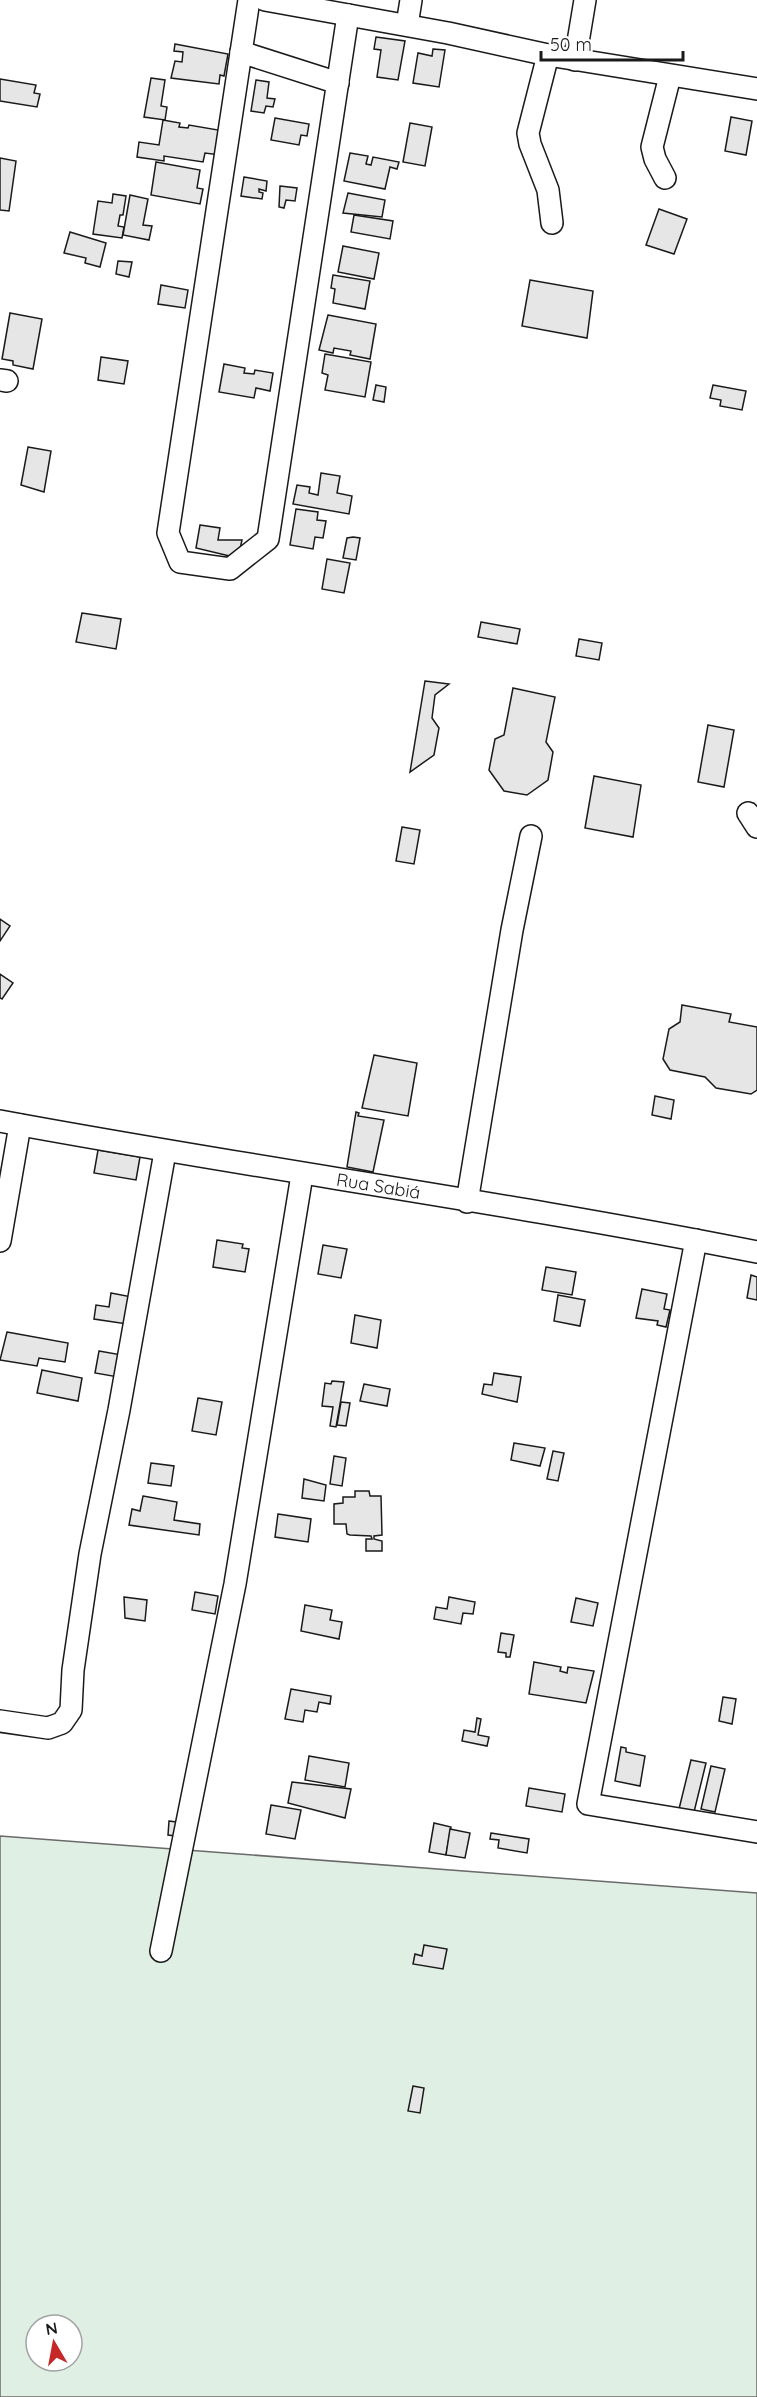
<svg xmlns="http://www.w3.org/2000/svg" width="757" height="2397" viewBox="0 0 757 2397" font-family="Quicksand,sans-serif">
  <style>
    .green { fill: #e0efe3; stroke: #6a6a6a; stroke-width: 1.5; fill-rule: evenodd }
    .building { fill: #e6e6e6; stroke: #1a1a1a; stroke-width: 1.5 }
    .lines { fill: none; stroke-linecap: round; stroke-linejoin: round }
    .minor-casing { stroke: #1a1a1a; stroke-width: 24 }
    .minor { stroke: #fff; stroke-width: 21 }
    .labels { text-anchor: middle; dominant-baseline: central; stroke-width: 4.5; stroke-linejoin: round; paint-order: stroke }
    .street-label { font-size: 18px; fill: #1a1a1a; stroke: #fff }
  </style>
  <rect width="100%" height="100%" fill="#fff"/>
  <path class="green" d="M 0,1836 L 757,1893 L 757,2397 L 0,2397 ZM 36,2325 L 72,2325 L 72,2361 L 36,2361 Z"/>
  <g class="building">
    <polygon points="376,37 405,41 398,80 377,77 381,50 374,49"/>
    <polygon points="175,44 228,54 224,76 220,75 219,84 171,78 175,61 182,62 183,52 174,51"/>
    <polygon points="433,49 445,50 439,87 413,83 418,53 432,56"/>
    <polygon points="151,78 165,80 161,106 167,107 165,120 144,117"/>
    <polygon points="0,79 36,85 34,93 40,94 37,107 0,101"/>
    <polygon points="256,80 269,82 267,98 275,99 273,107 266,106 264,113 251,111"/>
    <polygon points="731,117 752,121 746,155 725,151"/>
    <polygon points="275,118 309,124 307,136 301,135 299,145 271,140"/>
    <polygon points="163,120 180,123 179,127 188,128 189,125 224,131 220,155 205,153 203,162 164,156 164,161 137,157 139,142 159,145"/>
    <polygon points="410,123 432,127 425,166 403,162"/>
    <polygon points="350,153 368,156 366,164 371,165 373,157 399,162 397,169 390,167 385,189 344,181"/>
    <polygon points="0,158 16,161 9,211 0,210"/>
    <polygon points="156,162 200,170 197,188 203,189 200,204 151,195"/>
    <polygon points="244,177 267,181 266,191 259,189 259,192 263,193 262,199 241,196"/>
    <polygon points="280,186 297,188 295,201 286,200 284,208 279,207"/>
    <polygon points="348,193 385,200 382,217 343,213"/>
    <polygon points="113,194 126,196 123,215 120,215 118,226 124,227 122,238 93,234 98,201 112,203"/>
    <polygon points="130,195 148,199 143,225 152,226 149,240 123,235"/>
    <polygon points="659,209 687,219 674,254 646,245"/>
    <polygon points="354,215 393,221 390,239 351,232"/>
    <polygon points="70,232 106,243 100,267 85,263 86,258 64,253"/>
    <polygon points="343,246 379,253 374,279 338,272"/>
    <polygon points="118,261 132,262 129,277 116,274"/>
    <polygon points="333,275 370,281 365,309 333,303 335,289 331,288"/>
    <polygon points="530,280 593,291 587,338 522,326"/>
    <polygon points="161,285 188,290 185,308 158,304"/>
    <polygon points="10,313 42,319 33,369 13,365 13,361 2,359"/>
    <polygon points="328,315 376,324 370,359 350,355 351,351 334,348 333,353 319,350"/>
    <polygon points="325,354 371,362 365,397 325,390 328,375 322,373"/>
    <polygon points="101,357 128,361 124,384 98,380"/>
    <polygon points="224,364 245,368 244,373 254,374 255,370 273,373 270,391 256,388 254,398 219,392"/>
    <polygon points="376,385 386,387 384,402 373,400"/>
    <polygon points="713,385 746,391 742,410 720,406 721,400 710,398"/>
    <polygon points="28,447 51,451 44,492 21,485"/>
    <polygon points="321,473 340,476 337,493 352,496 349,514 293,504 297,485 310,487 309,493 318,495"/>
    <polygon points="296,509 318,512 317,520 326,521 323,538 315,537 313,549 290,545"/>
    <polygon points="200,525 220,528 218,540 242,540 238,558 196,548"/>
    <polygon points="353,537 360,538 356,560 343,558 347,538"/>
    <polygon points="327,559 350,563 344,593 322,589"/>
    <polygon points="82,613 121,619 116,649 76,642"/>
    <polygon points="481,622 520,629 517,644 478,637"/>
    <polygon points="579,639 602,643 599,660 576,656"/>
    <polygon points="425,681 449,684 435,695 432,718 439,728 434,755 410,772"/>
    <polygon points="513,688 555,697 546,742 553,752 548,780 527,795 504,791 489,770 495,739 504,735"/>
    <polygon points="708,725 734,730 724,787 698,782"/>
    <polygon points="594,776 641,785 633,837 585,828"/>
    <polygon points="402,827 420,830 414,864 396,861"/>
    <polygon points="0,919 10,926 0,941"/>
    <polygon points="0,974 13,983 2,999 0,998"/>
    <polygon points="682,1005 731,1014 729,1022 757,1027 757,1090 751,1094 716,1088 705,1077 670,1070 663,1059 669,1029 680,1022"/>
    <polygon points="374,1055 417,1063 408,1116 362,1108"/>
    <polygon points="655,1096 674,1100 671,1119 652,1115"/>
    <polygon points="356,1112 359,1113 358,1116 384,1120 373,1172 347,1167"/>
    <polygon points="98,1150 140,1157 136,1180 94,1173"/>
    <polygon points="217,1240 243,1244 242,1248 249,1249 245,1272 213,1267"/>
    <polygon points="323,1245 347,1249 341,1278 318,1274"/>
    <polygon points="546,1267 576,1272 572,1295 542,1290"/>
    <polygon points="751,1275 757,1277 757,1300 747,1298"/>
    <polygon points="642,1289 667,1294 664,1309 670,1310 666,1327 657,1325 658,1321 636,1318"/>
    <polygon points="111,1293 132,1297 127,1324 94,1319 96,1305 109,1307"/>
    <polygon points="558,1295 585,1300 580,1326 554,1321"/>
    <polygon points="355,1315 381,1320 377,1348 351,1343"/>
    <polygon points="7,1332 68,1343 65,1362 39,1358 37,1366 0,1360"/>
    <polygon points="99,1351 122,1355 118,1377 95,1373"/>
    <polygon points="42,1370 82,1378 78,1401 37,1393"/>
    <polygon points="494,1373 521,1377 517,1402 482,1394 484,1384 492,1385"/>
    <polygon points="332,1381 344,1382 336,1427 330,1426 333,1407 322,1406 325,1383 331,1384"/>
    <polygon points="364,1384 390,1389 387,1406 360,1401"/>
    <polygon points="198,1398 222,1402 216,1435 192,1431"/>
    <polygon points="341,1402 350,1403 346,1426 337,1425"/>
    <polygon points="514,1443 545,1448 540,1466 511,1460"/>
    <polygon points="553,1451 564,1453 558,1481 547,1479"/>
    <polygon points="334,1456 346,1458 342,1486 330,1484"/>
    <polygon points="151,1463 174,1466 171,1486 148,1483"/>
    <polygon points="304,1479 326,1485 324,1501 302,1498"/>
    <polygon points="355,1491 369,1491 370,1496 381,1496 382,1535 374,1536 374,1539 382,1541 382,1551 366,1551 366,1539 372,1539 371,1536 350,1535 347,1534 346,1524 334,1524 334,1504 343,1503 343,1497 355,1497"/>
    <polygon points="143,1496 177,1502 174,1520 200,1524 199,1535 129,1525 132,1509 140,1511"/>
    <polygon points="278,1514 311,1519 308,1542 275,1537"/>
    <polygon points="195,1592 218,1596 215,1614 192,1610"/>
    <polygon points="124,1597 147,1600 145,1621 125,1618"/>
    <polygon points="449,1597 475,1602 473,1614 463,1613 461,1624 434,1619 436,1607 447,1609"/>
    <polygon points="576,1598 598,1603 593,1626 571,1622"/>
    <polygon points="305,1605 332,1610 330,1620 342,1622 339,1639 301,1631"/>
    <polygon points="501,1633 514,1635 510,1657 506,1657 506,1653 498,1652"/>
    <polygon points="534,1662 561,1667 560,1671 567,1673 568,1667 594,1671 586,1703 529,1694"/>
    <polygon points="291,1689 331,1696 330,1704 319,1702 317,1712 305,1710 303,1722 285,1719"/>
    <polygon points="723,1697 736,1699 732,1724 719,1721"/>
    <polygon points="477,1718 481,1719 478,1735 489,1737 487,1746 462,1741 464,1730 475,1732"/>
    <polygon points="621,1747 626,1748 626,1752 645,1756 640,1786 615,1781"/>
    <polygon points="309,1756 349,1763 345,1787 305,1780"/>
    <polygon points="691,1760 706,1763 694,1812 679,1809"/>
    <polygon points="711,1766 725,1769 715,1812 701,1809"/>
    <polygon points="292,1782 351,1789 345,1818 288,1803"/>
    <polygon points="529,1788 565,1794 562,1812 526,1806"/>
    <polygon points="271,1805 301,1810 295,1839 266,1834"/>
    <polygon points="169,1821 184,1823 183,1837 168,1835"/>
    <polygon points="434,1823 451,1827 446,1855 429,1852"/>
    <polygon points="450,1829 470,1833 465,1858 446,1855"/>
    <polygon points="491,1833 529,1839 527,1853 498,1848 499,1840 490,1839"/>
    <polygon points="424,1945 447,1949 443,1969 413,1964 415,1954 422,1956"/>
    <polygon points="413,2086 424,2088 420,2113 408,2111"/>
  </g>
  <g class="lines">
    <defs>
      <g id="minor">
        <polyline points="249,0 168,533 180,562 230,569 268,539 348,15"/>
        <polyline points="265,0 448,33 548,55 757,89"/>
        <polyline points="407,25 411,0"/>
        <polyline points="241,52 338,83"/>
        <polyline points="548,55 528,133 530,144 548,190 552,223"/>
        <polyline points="575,60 585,0"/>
        <polyline points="665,178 655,159 652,147 670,76"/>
        <polyline points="0,380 7,381"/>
        <polyline points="748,813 757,827"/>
        <path id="s1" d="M 0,1121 C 252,1168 506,1202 757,1252"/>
        <polyline points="467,1202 512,930 531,836"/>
        <polyline points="696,1240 588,1804 757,1832"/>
        <polyline points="0,1241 20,1125"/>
        <polyline points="0,1721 48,1728 62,1723 71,1710 73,1670 90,1554 119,1410 165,1152"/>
        <polyline points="161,1951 235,1584 302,1175"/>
      </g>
    </defs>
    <use href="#minor" class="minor-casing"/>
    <use href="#minor" class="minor"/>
  </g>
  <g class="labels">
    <g class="street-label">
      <text stroke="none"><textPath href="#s1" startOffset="384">Rua Sabiá</textPath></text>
    </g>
  </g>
  <g transform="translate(54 2343) rotate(350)"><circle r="28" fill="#ffffff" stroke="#a3a3a3" stroke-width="1.5"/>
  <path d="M0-4.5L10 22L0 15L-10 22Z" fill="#c62828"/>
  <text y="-9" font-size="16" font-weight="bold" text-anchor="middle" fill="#1a1a1a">N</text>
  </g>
  <path d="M541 51v9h142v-9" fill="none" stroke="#1a1a1a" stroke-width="3"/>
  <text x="550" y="51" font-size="18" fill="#1a1a1a" stroke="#ffffff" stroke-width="4.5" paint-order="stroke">50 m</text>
</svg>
